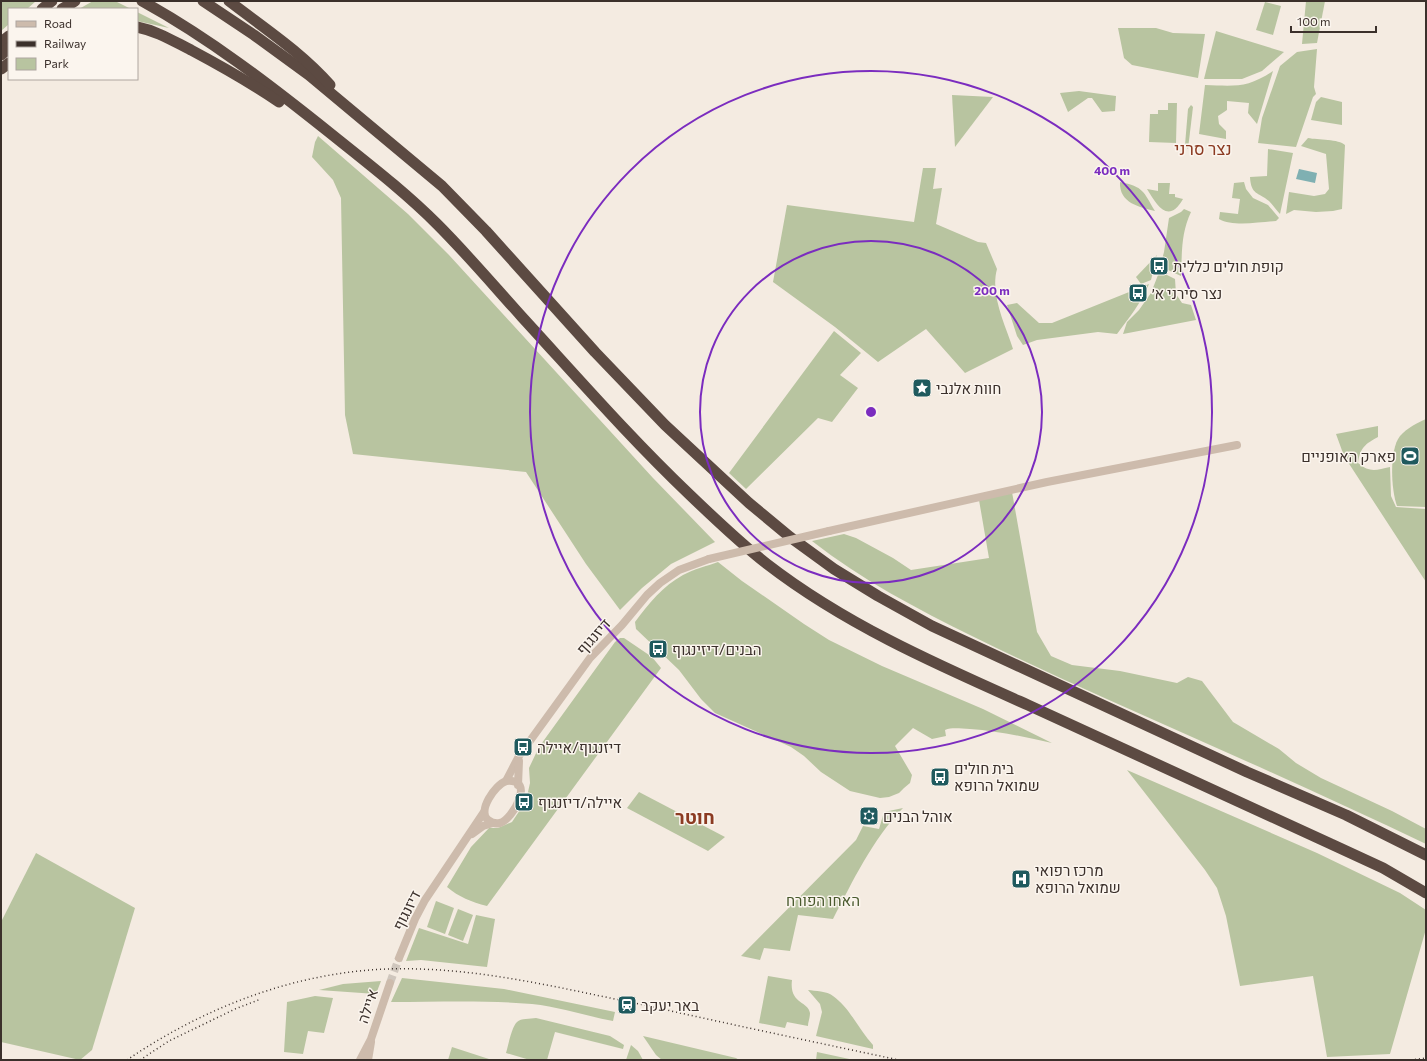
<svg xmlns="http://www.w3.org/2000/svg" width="1427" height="1061" viewBox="0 0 1427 1061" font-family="Commissioner,Heebo,sans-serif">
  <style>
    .green { fill: #b8c4a0 }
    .water { fill: #7fb0b2 }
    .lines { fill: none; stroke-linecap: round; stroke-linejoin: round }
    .tertiary-tunnel { stroke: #cfc6bd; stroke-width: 8; stroke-dasharray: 8 4; stroke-linecap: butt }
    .tertiary { stroke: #cdbbac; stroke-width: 8 }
    .motorway { stroke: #5c4a42; stroke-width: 11 }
    .rail { stroke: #3b302b; stroke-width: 1.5; stroke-dasharray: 1 3; stroke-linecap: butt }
    .tertiary-bridge { stroke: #cdbbac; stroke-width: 8 }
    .ring { fill: none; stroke: #7b2cbf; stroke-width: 2 }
    .labels { text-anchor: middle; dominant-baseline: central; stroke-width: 3; stroke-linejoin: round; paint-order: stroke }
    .poi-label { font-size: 15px; fill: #3b302b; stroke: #fbf5ee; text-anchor: start }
    .street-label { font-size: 15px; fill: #3b302b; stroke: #fbf5ee }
    .park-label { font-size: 15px; fill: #4a5a2e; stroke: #fbf5ee }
    .quarter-label { font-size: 17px; fill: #8c3b22; stroke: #fbf5ee }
    .district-label { font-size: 19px; font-weight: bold; fill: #8c3b22; stroke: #fbf5ee }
    .centre { fill: #7b2cbf; stroke: #fbf5ee; stroke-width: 2 }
    .ring-label { font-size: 12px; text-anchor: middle; font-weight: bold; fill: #7b2cbf; stroke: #fbf5ee; stroke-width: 3; stroke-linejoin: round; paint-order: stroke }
  </style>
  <rect width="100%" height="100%" fill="#f4ebe1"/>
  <g class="green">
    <polygon points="1,1 36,1 27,9 9,9 9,24 1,31"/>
    <polygon points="93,1 115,1 131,9 79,9"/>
    <polygon points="1306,1 1325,1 1317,43 1302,44"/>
    <polygon points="1265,2 1281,6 1273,35 1256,30"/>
    <polygon points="137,12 169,28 137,21"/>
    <polygon points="1118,28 1156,28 1173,33 1205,34 1198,78 1132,65 1124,58"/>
    <polygon points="1216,31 1284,52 1262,71 1242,79 1204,79"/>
    <polygon points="1317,49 1314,87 1316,94 1313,97 1296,147 1258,143 1262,118 1280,66 1297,52"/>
    <path d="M 1273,71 L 1257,124 L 1248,113 L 1249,103 L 1227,101 L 1227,110 L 1218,116 L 1219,124 L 1226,131 L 1226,139 L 1199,134 L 1205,85 C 1236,86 1247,88 1273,71 Z"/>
    <polygon points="1079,91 1116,96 1115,111 1102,112 1092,98 1088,98 1068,112 1060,93"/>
    <polygon points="952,95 993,97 955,147"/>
    <polygon points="1321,97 1342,102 1342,125 1311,120 1316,102"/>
    <polygon points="1168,103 1177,103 1176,143 1149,142 1150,114 1158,114 1158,110 1168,110"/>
    <polygon points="1191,105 1193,107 1188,149 1185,145 1188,109"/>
    <polygon points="318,136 408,214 449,255 653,478 715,542 671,564 642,588 620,610 586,564 526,472 353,454 345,415 341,198 333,180 312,157 315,142"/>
    <path d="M 1308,138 C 1318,140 1339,139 1345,145 L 1342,209 L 1333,211 L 1316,212 L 1294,210 L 1286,214 L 1289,192 L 1314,196 L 1325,194 L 1329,189 L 1326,154 L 1301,146 Z"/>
    <path d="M 1268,149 L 1293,153 L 1280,214 C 1276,210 1273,205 1269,201 C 1258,192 1251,195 1250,177 L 1267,176 Z"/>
    <path d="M 923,168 L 936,168 L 933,189 L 942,188 L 936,224 L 978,242 L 986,243 L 997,269 C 990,295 1005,324 1013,349 L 965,373 L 926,329 L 878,362 L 835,327 L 773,282 L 787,205 L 914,222 Z"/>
    <path d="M 1120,182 C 1144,187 1143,191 1155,211 C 1139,207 1119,203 1120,182 Z"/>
    <path d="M 1244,182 L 1246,189 L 1253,198 L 1268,205 L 1279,218 L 1276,221 C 1260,222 1233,227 1219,219 L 1220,212 L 1238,214 L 1240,199 L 1232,198 L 1234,183 Z"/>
    <path d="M 1158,183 L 1170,183 L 1169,194 L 1175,194 L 1175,197 L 1183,199 C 1168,225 1157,205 1147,189 L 1158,191 Z"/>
    <path d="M 1184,209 L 1191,212 C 1181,233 1182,253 1181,276 L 1168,270 L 1159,271 L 1164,252 L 1169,218 L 1181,212 Z"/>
    <polygon points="1157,255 1151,280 1141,284 1136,277"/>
    <polygon points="1158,275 1167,275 1175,279 1176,294 1182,303 1191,305 1196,320 1123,334 1127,322 1139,310 1151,293"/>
    <path d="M 1149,284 C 1141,303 1129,318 1117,334 L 1098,332 L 1037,340 L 1023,345 L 1017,336 L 1007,305 L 1017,303 L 1039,323 L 1052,323 Z"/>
    <polygon points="834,331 861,353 840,375 858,388 832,422 818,418 746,489 729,473"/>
    <path d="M 1426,419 L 1426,507 L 1397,506 C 1391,490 1389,450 1400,436 C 1407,428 1417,423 1426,419 Z"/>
    <path d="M 1378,426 L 1378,437 C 1365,444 1360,448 1358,463 C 1370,473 1376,470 1390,467 L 1391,496 L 1396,507 L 1426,509 L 1426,582 L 1344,456 L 1336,434 Z"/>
    <path d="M 1012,492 L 1037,632 L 1051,656 L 1072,665 L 1120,671 L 1177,683 L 1188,677 L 1202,681 L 1233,722 L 1279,749 L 1296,763 L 1321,778 L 1392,811 L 1426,829 L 1426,844 C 1321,794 1215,747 1109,700 C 1064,680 1019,659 974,637 C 917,609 862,580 812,541 L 844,534 L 856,538 L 893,558 L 911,570 L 989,558 L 979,500 Z"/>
    <path d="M 718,562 L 742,581 L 804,624 L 829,640 L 882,666 L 983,709 L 1052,743 C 1025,737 998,731 970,729 C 961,729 953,727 945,730 L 946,736 L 932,739 L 913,728 L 895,746 L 912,775 L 910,783 L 904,788 L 899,793 L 889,797 L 880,798 L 850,791 L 821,772 L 804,756 L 791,747 L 715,713 L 701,699 L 679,670 L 636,629 L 635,622 C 649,603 663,586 683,575 C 694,569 707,566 718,562 Z"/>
    <path d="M 620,638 L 624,638 L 652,657 L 661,668 L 487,906 C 471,902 459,897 447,887 L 471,847 L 489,828 L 498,828 L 512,822 L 526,801 L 530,783 L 529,768 L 539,747 L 615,642 Z"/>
    <polygon points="1127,770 1317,853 1400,893 1426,910 1426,929 1390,1054 1327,1057 1313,976 1240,986 1226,916 1217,888 1205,870"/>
    <polygon points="639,792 725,837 708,851 627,808"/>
    <path d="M 903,808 C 872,840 853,881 833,919 L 798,915 L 790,951 L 764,948 L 760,960 L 741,956 L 856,840 L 863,826 L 879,829 L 884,812 Z"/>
    <polygon points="36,853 135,908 92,1050 80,1060 1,1042 1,922"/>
    <polygon points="436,901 454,908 445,934 427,927"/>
    <polygon points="458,909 473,915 463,941 448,935"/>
    <polygon points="476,915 495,919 487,967 421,960 406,961 419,928 468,944"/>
    <path d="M 768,976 L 792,980 C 789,1004 808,1001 810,1013 C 810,1018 808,1022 808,1026 L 787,1022 L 785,1028 L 759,1023 Z"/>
    <path d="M 402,978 L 504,989 L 615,1012 L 613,1021 C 586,1016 560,1007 532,1004 C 486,1000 437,1002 391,1002 Z"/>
    <polygon points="381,981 376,994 319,990 343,984"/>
    <path d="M 808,990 C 815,991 827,991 833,996 C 850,1008 859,1030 873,1045 L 873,1049 L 816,1036 L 822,1012 L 820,1004 Z"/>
    <polygon points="315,996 333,998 324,1033 308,1031 303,1054 284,1052 287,1002"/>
    <path d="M 536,1018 L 610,1036 L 624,1045 L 623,1049 L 555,1032 L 547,1060 L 530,1060 L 506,1053 C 508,1046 512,1026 517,1022 C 521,1018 530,1019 536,1018 Z"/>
    <polygon points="643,1036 736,1058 739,1060 662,1060 656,1055"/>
    <polygon points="631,1045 638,1051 643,1060 626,1060"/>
    <polygon points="452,1047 492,1060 448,1060"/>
    <polygon points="817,1052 854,1060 816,1060"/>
  </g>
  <polygon class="water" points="1299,169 1317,173 1315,183 1296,179"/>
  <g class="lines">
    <polyline class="tertiary-tunnel" points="390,983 399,958"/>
    <g class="tertiary">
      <polyline points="829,531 1047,482 1237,445"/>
      <polyline points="506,781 519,756 590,658 622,625 647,595 660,583 679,570 709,559"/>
      <path d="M 506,781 C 537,778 512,820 500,823 C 496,824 492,823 488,820 C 477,811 495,785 506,781 Z"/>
      <polyline points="518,785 519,761"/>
      <polyline points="472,834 483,826 493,823"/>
      <polyline points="399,958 415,919 425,900 484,812"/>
      <polyline points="360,1060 371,1039 390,983"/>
      <polyline points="368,1060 371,1042"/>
    </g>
    <g class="motorway">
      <path d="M 142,1 C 209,38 270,85 330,133 C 366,162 404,191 437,224 C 467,254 494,286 522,317 C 577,377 631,439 690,495 C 715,519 740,543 767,564 C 846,625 938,665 1028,705 C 1129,752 1230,798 1331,844 L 1383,868 L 1426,893"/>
      <polyline points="203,1 254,35 309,75 442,186 486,231 595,352 665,425 749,503 790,537 834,569 878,596 932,626 1247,772 1346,815 1426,855"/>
      <path d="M 229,1 C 264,28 301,52 330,85"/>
      <polyline points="42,9 52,1"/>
      <polyline points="62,9 75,1"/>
      <path d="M 137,27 C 157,31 173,41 191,50 C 221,66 251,83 279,102"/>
      <polyline points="1,42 9,36"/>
      <polyline points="1,55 9,48"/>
      <polyline points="1,69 9,63"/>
    </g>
    <g class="rail">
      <path d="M 127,1060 C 212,1002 314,965 418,969 C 494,971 569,990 644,1005 C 729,1024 814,1042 899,1060"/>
      <polyline points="140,1060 169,1041 235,1009 261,999"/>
      <polyline points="1411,1060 1426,1058"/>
    </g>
    <polyline class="tertiary-bridge" points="709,559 829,531"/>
  </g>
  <g class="ring">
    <circle cx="871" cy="412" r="171"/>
    <circle cx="871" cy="412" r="341"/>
  </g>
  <defs>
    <symbol id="bus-square" viewBox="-11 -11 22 22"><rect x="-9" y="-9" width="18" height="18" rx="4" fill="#1f5a5e" stroke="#fbf5ee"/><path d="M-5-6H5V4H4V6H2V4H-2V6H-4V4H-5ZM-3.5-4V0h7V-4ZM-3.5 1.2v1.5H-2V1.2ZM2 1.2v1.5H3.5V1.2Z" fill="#fff"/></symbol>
    <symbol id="sight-square" viewBox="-11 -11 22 22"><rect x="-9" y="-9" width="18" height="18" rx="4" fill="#1f5a5e" stroke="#fbf5ee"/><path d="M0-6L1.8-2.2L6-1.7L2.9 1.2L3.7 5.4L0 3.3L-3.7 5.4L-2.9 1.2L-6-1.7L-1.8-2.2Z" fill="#fff"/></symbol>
    <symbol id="stadium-square" viewBox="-11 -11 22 22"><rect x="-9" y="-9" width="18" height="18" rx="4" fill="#1f5a5e" stroke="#fbf5ee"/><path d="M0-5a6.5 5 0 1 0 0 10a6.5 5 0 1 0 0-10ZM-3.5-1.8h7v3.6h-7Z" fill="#fff"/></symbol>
    <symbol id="synagogue-square" viewBox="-11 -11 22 22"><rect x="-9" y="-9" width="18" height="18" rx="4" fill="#1f5a5e" stroke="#fbf5ee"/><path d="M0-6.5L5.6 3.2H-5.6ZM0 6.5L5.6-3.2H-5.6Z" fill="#fff"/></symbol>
    <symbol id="hospital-square" viewBox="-11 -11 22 22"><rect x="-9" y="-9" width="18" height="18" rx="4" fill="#1f5a5e" stroke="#fbf5ee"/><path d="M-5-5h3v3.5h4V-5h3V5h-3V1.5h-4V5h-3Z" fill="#fff"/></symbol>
    <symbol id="station-square" viewBox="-11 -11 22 22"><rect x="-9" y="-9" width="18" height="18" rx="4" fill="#1f5a5e" stroke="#fbf5ee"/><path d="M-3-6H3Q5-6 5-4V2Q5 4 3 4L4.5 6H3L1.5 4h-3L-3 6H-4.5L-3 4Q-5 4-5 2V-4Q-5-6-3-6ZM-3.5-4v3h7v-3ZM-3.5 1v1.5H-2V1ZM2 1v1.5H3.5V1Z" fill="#fff"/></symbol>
  </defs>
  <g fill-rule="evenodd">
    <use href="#bus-square" x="1148" y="255" width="22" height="22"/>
    <use href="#bus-square" x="1127" y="282" width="22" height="22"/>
    <use href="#sight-square" x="911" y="377" width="22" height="22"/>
    <use href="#stadium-square" x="1399" y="445" width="22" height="22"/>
    <use href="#bus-square" x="647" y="638" width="22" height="22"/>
    <use href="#bus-square" x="512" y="736" width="22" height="22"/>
    <use href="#bus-square" x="929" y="766" width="22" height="22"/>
    <use href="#bus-square" x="513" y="791" width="22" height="22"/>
    <use href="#synagogue-square" x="858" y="805" width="22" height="22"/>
    <use href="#hospital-square" x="1010" y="868" width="22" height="22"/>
    <use href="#station-square" x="616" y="994" width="22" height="22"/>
  </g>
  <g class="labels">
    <g class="poi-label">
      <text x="1173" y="266">קופת חולים כללית</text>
      <text x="1152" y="293">נצר סירני א׳</text>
      <text x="936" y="388">חוות אלנבי</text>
      <text x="1396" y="456" text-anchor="end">פארק האופניים</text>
      <text x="672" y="649">הבנים/דיזינגוף</text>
      <text x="537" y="747">דיזנגוף/איילה</text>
      <text x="954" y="768">בית חולים<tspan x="954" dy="17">שמואל הרופא</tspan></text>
      <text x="538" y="802">איילה/דיזנגוף</text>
      <text x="883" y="816">אוהל הבנים</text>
      <text x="1035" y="870">מרכז רפואי<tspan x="1035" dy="17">שמואל הרופא</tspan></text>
      <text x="641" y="1005">באר יעקב</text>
    </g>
    <g class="street-label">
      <text transform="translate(593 636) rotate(-48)">דיזנגוף</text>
      <text transform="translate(406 910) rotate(-63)">דיזנגוף</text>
      <text transform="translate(367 1006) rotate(-72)">איילה</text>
    </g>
    <g class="park-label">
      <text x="823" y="900">האחו הפורח</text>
    </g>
    <g class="quarter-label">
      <text x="1203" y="148">נצר סרני</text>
    </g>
    <g class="district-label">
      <text x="695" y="816">חוטר</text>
    </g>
  </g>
  <circle cx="871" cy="412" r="6" class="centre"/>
  <g class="ring-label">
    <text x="1112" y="175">400 m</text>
    <text x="992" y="295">200 m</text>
  </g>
  <rect width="1427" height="1061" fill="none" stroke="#3b302b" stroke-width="4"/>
  <rect x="8" y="8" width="130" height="72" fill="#fbf5ee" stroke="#aea6a0"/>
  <rect x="16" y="21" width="20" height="6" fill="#cdbbac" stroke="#aea6a0"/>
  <text x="44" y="28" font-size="12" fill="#3b302b">Road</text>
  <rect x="16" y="41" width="20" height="6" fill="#3b302b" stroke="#aea6a0"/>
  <text x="44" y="48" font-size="12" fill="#3b302b">Railway</text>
  <rect x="16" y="58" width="20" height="12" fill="#b8c4a0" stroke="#aea6a0"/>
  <text x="44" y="68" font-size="12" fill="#3b302b">Park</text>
  <path d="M1291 26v6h85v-6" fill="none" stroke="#3b302b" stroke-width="2"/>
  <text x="1297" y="26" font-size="12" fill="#3b302b" stroke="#fbf5ee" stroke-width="3" paint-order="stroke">100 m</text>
</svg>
